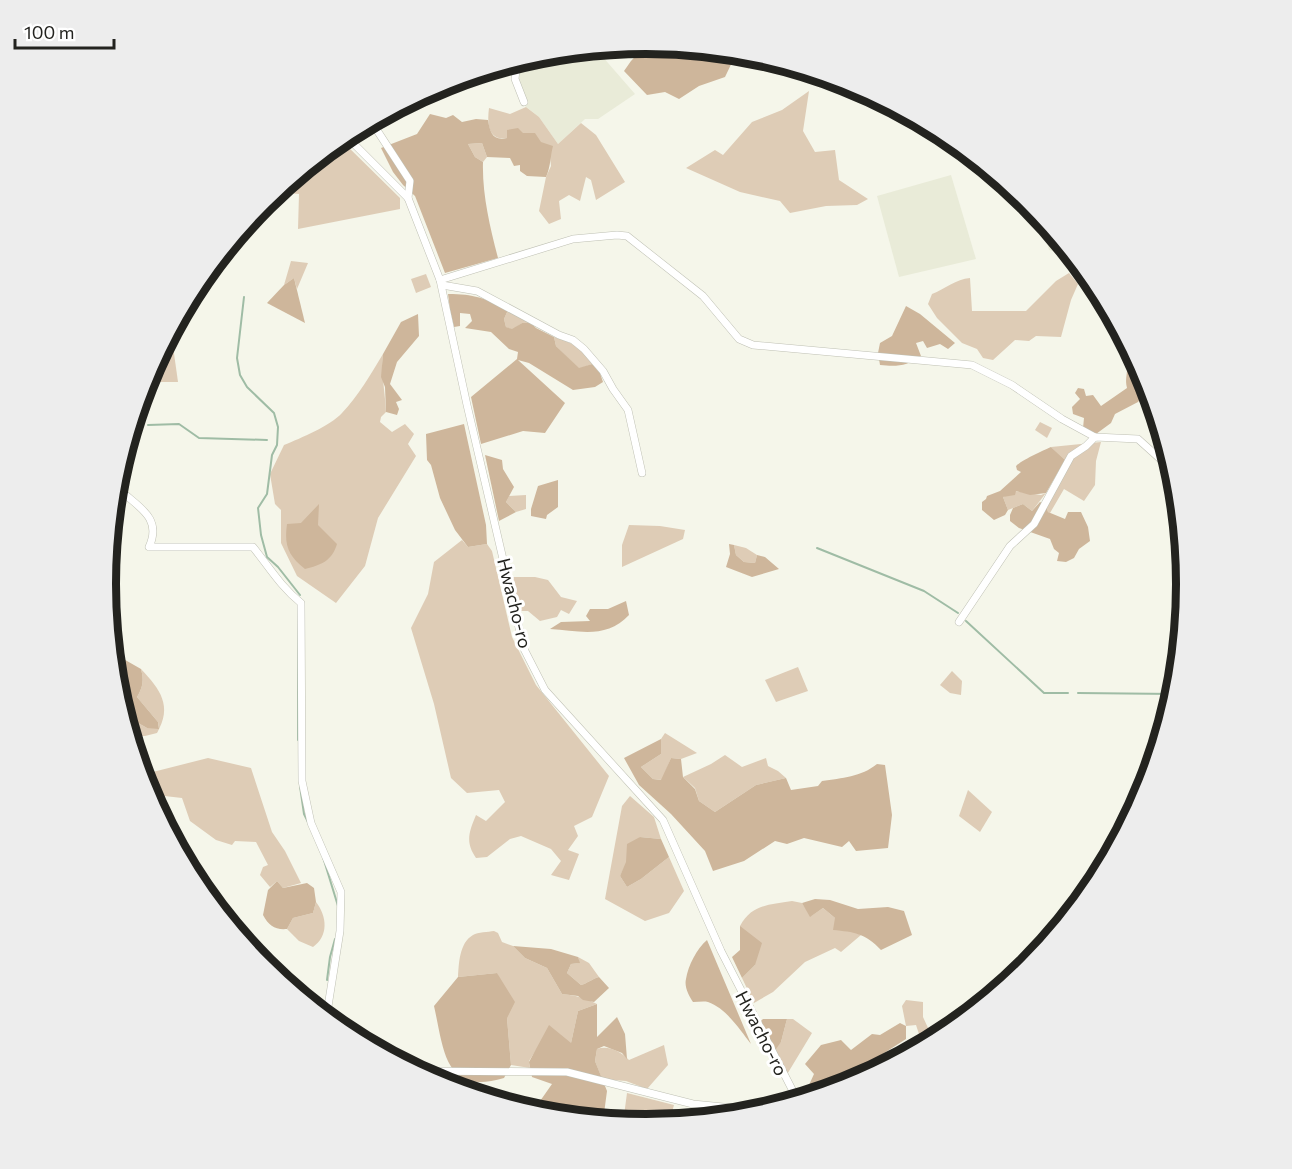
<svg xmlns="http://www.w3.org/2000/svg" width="1292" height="1169" viewBox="0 0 1292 1169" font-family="Commissioner,sans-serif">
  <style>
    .built { fill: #e9ebd8 }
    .green { fill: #deccb6 }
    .forest { fill: #ceb69b }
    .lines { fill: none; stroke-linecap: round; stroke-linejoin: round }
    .stream { stroke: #9fbca5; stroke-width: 2 }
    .minor-casing { stroke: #bfc0b4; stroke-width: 8 }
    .minor { stroke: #fff; stroke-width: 7 }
    .labels { text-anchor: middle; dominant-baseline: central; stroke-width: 6; stroke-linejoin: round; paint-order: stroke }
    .street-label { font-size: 18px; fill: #23231f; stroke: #fff }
    .rim { fill: none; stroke: #23231f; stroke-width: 8 }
  </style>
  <rect width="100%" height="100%" fill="#f5f6ea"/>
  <g class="built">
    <polygon points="595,48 635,94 598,119 585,119 558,144 539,117 520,102 519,79 522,60 541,54"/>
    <polygon points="951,175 976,259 899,277 877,196"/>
    <polygon points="1040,216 1073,256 1049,250"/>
  </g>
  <g class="green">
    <polygon points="809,91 803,131 815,152 835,150 839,180 868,199 857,205 826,206 790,213 780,201 740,192 686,168 715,150 723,155 752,122 782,110"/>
    <path d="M 526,107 L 539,117 L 558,144 L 581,123 L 596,135 L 625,182 L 596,200 L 591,180 L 586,177 L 580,201 L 569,195 L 559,201 L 561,219 L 549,224 L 539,211 L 546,177 L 551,166 L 550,156 L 507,138 C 488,141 487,123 489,108 L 510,114 Z"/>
    <polygon points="340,139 400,198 400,209 298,229 299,194 276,192"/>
    <polygon points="482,143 487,157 483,162 475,157 468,144"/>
    <polygon points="291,261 308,263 297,289 294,278 284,285"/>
    <path d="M 1069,273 L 1078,284 L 1071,300 L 1061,337 L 1036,336 L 1029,341 L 1015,340 L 993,360 L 983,358 L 977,349 L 962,343 L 937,318 L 928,304 L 932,294 C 945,289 956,279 970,278 L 972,311 L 1026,311 L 1056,281 Z"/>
    <polygon points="426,274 431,287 416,293 411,279"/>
    <polygon points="508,310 531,323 522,323 512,330 506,327 504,319"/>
    <polygon points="171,332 178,382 147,382 151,369"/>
    <path d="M 554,337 C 569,342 586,348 592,364 L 579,369 L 556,346 Z"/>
    <path d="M 383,354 C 381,375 385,391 386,412 L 381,417 L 380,422 L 392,432 L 405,424 L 414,434 L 408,444 L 416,456 L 378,518 L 365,566 L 336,603 L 297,576 L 281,543 L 281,510 L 275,504 L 270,474 L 284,445 C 301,438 330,426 342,413 C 358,396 371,374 383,354 Z"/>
    <polygon points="1040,422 1052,428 1047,438 1035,430"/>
    <polygon points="1101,442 1096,461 1095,485 1084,501 1064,489 1050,513 1048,512 1046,505 1069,464 1051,447"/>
    <polygon points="1015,491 1041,495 1046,493 1032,511 1023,504 1008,510 1003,497"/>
    <polygon points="526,495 526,509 516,512 506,502 509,496"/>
    <polygon points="629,525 660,526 685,530 683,539 622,567 622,545"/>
    <path d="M 462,540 L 468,547 L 487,544 L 492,551 L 512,637 L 536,685 L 609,776 L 592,817 L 574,826 L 578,836 L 568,850 L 579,854 L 569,880 L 551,875 L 561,861 L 551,849 L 521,836 L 510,839 L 487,857 L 476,858 C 465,842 469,832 476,815 L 486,821 L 505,802 L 499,790 L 467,793 L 451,778 L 434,704 L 411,628 L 428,594 L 434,562 Z"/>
    <polygon points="734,545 746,548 757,555 755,563 744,562 736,555"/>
    <polygon points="511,577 535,577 548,580 561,597 577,601 569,614 561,610 557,617 540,621 528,611 520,611"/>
    <polygon points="110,636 117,637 120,657 115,665 117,676 115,683"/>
    <polygon points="798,667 808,691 776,702 765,680"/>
    <path d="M 141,669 C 160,689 173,706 157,733 L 145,736 L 129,736 L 126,725 L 133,720 L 147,728 L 159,728 L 158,722 L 137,697 C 143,687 144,680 141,669 Z"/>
    <polygon points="952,671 962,681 961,695 950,693 940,685"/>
    <polygon points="665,733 697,753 681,759 671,758 662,780 653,779 641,767 661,754 661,739"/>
    <polygon points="725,755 742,767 766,758 768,766 778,771 786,778 756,785 715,812 699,801 695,788 683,777 711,764"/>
    <polygon points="208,758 251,768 272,832 285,851 301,883 283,888 277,881 270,887 260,875 263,867 268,865 256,842 235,841 232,845 216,840 190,821 182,798 147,794 141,775"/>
    <polygon points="968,790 992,812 980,832 959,816"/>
    <polygon points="630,796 654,817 661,839 640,837 620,876 627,887 641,879 669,857 684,891 669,913 645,921 605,899 622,806"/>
    <path d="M 792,901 L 802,903 L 811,916 L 823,908 L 835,918 L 844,931 L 850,930 L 861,935 L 841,952 L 835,948 L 805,962 L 773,992 L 754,1003 L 742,978 L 755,965 L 740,926 C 752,904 769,905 792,901 Z"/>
    <path d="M 316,902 C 327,916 329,936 313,947 L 299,941 L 287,929 L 293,918 L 313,913 Z"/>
    <path d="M 494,931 L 498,933 L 502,942 L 513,946 L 525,958 L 547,968 L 562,994 C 574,995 586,998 597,1004 L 578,1011 L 571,1043 L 536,1050 L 529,1061 L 530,1068 L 511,1065 L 507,1018 L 497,973 L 458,977 C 459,964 459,943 473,935 C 478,932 488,932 494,931 Z"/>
    <path d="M 578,957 L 589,963 L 599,977 C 592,979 588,983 581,985 L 567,973 L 571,964 L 579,963 Z"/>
    <polygon points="906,1000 923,1002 923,1017 934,1041 921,1040 916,1025 906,1026 902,1006"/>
    <polygon points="787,1019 793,1019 812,1033 786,1076 773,1049 781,1042"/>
    <path d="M 664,1045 L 668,1065 L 647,1089 L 626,1081 L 602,1079 L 595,1061 L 597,1049 C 609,1045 621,1052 629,1060 Z"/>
    <polygon points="627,1093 674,1105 672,1112 653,1120 653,1125 623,1123"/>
    <polygon points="523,1101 538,1104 555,1117 540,1115 512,1106"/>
    <polygon points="697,1107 749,1113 748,1115 695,1121"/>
  </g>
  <g class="forest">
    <polygon points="647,44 737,52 725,77 699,86 679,99 665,92 647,95 624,71 631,61"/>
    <path d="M 430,114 L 446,118 L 453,115 L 462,122 L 476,119 L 488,120 C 490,133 493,141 507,138 L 507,130 L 518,128 L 523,133 L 535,133 L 541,142 L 553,146 C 550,157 551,166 546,177 L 527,176 L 520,171 L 520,165 L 514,166 L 510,158 L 487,157 L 482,143 L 468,144 L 475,157 L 483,162 C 482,194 490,227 498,258 L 445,273 L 415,196 L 403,185 L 393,172 L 381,148 L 417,134 Z"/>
    <polygon points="294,278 305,323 267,303 284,285"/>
    <path d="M 448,294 C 474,294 485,298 508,310 L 504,319 L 506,327 L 512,329 L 522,323 L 531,323 L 536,328 L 554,337 L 556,346 L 579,368 L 592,364 L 600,373 L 603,382 L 595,387 L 573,390 L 529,363 L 518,360 L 565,403 L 545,433 L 523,431 L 481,444 L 471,397 L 517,359 L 518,352 L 509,349 L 491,332 L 465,328 L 472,321 L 470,314 L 460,313 L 460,326 L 454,327 L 450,310 Z"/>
    <path d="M 906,306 L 920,314 L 955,343 L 948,349 L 940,344 L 927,348 L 923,341 L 916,343 L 921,356 C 907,366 897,367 880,365 L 878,353 L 880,343 L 892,336 Z"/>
    <polygon points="418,314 419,336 397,362 390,384 402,400 396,402 399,409 397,415 386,412 385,387 381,377 383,354 401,322"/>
    <path d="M 1128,343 L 1149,387 L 1138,402 L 1115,414 L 1111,423 L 1096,434 L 1083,428 L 1084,418 L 1073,414 L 1072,407 L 1080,399 L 1075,393 L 1078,388 L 1084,389 L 1086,396 L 1093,395 L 1101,406 L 1127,388 C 1125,379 1127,376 1127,369 C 1127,359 1125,352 1128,343 Z"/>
    <polygon points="464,424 486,525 487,544 468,547 455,530 440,498 431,465 427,460 426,434"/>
    <path d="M 1051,447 L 1065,460 L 1046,493 L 1030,495 L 1016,491 L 1015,495 L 1003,497 L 1008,510 L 1005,515 L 994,520 L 982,510 L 982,502 L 986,499 L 987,496 L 1000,491 L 1021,472 L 1017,470 L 1016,466 C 1022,460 1042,451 1051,447 Z"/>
    <polygon points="485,455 502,460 503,469 514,487 506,502 516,512 499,521"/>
    <polygon points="558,480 558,507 547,515 546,519 531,516 531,509 538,486"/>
    <polygon points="1040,502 1046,505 1048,512 1065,519 1068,512 1081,512 1088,527 1090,541 1079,549 1074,558 1066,562 1057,561 1059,553 1054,549 1050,539 1019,528 1010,521 1010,515 1013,508 1023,504 1032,511"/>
    <path d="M 319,504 L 318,525 L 337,544 C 332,561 321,565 305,569 C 288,556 284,545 287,524 L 301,523 Z"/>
    <polygon points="729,544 734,545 736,555 744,562 755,563 757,555 765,557 779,569 752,577 726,567 730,554"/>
    <path d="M 626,601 L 629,615 C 607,639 580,631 550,629 L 561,622 L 590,621 L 586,616 L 590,609 L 608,609 Z"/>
    <path d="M 120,657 L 141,669 C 144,680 143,687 137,697 L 158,722 L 159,729 L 147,728 L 133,720 L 126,725 L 115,690 L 117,676 L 115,665 Z"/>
    <path d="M 661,739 L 661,754 L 641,767 L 653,779 L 661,780 L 671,758 L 681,759 L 683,777 L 695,789 L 699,801 L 715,812 L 756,785 L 786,778 L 791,790 L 818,786 L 822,781 C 842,778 861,777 877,764 L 885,765 L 892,815 L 888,848 L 856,851 L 849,841 L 842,847 L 804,838 L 787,844 L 775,841 L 744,861 L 713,871 L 705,851 L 671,814 L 639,785 L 624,758 Z"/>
    <polygon points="640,837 661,839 669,857 641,879 627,887 620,876 626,862 627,844"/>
    <path d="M 277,881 L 283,888 L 307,883 L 314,888 L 316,902 L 313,913 L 293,918 L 287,929 C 275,930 269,926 263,915 L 268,890 Z"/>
    <path d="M 815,899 L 830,900 L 858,909 L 888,907 L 904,911 L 912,935 L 881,950 C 865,933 854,932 833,930 L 835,918 L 823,908 L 810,917 L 802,903 Z"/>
    <polygon points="1069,918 1042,951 1036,938"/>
    <polygon points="740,926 762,943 755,965 742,978 732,957 740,950"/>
    <path d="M 707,940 L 751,1044 C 740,1030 726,1008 708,1002 C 704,1001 698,1002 693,1002 C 689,996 684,987 686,979 C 688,966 697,948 707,940 Z"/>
    <path d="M 513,946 L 551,949 L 578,957 L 580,963 L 571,964 L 567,973 L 581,985 C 588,983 592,979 599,977 L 609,988 L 594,1002 L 583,1000 L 578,996 L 562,994 L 547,968 L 525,958 Z"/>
    <path d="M 497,973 L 515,1002 L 507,1018 L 511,1065 L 504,1078 C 444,1096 444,1050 434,1006 L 458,977 Z"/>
    <polygon points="597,1004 597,1037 617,1017 625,1034 627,1059 622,1053 604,1046 597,1049 595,1061 607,1091 603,1121 555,1117 538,1104 552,1084 532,1077 529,1062 549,1025 571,1043 578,1011"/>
    <polygon points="763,1019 787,1019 781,1042 776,1049 765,1050 759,1044 753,1028"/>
    <polygon points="900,1023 906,1026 906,1039 881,1055 876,1072 853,1084 822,1093 809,1085 814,1074 805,1064 821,1045 841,1040 851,1050 872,1034 880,1035"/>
    <polygon points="672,1112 678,1122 653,1125 652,1120"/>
  </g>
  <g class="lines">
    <g class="stream">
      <polyline points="244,297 237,358 240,375 247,387 274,413 278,427 277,445 272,455 267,494 258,508 261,535 267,557 278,567 300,595"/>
      <polyline points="148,425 179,424 199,438 267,440"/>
      <polyline points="817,548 924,591 958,613"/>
      <polyline points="298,607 298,740"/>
      <polyline points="966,621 1044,693 1068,693"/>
      <polyline points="1078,693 1175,694"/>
      <polyline points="300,786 304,814 308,822"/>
      <polyline points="323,857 338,906"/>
      <polyline points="327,980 330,957 335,939"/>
    </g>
    <defs>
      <g id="minor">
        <polyline points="517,61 515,79 524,102"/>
        <polyline points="371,121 410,181 408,198"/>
        <polyline points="345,135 408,198 440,280 467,405 524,649 545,690 663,820 721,951 798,1101"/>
        <polyline points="329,148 362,136 372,124"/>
        <polyline points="440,280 573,239 617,235 627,236 703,296 739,339 753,345 972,365 1012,385 1062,419 1095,437"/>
        <polyline points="442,285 477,291 559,335 573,340 584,349 603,371 613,389 628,410 642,473"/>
        <path d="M 115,485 C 133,505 164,515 149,547 L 253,547 C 269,567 281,587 301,603 L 302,781 L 311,823 L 341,892 L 340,931 L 326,1019"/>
        <polyline points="959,622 1010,546 1034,524 1071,456 1086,446 1095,437 1138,439 1168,466 1173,467"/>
        <polyline points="1103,870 1104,871"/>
        <polyline points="413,1071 567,1072 693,1104 764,1111"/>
      </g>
    </defs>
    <use href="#minor" class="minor-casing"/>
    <use href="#minor" class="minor"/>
  </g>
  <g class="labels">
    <g class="street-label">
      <text transform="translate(515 603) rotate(76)">Hwacho-ro</text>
      <text transform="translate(762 1033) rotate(63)">Hwacho-ro</text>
    </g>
  </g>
  <path d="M0 0H1292V1169H0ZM116 584a530 530 0 1 1 1060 0a530 530 0 1 1-1060 0Z" fill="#ededed" fill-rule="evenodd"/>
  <path class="rim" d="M116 584a530 530 0 1 1 1060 0a530 530 0 1 1-1060 0Z"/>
  <path d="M15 39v9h99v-9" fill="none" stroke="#23231f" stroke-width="3"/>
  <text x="24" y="39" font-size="18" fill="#23231f" stroke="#ffffff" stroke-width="4.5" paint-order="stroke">100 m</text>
</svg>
